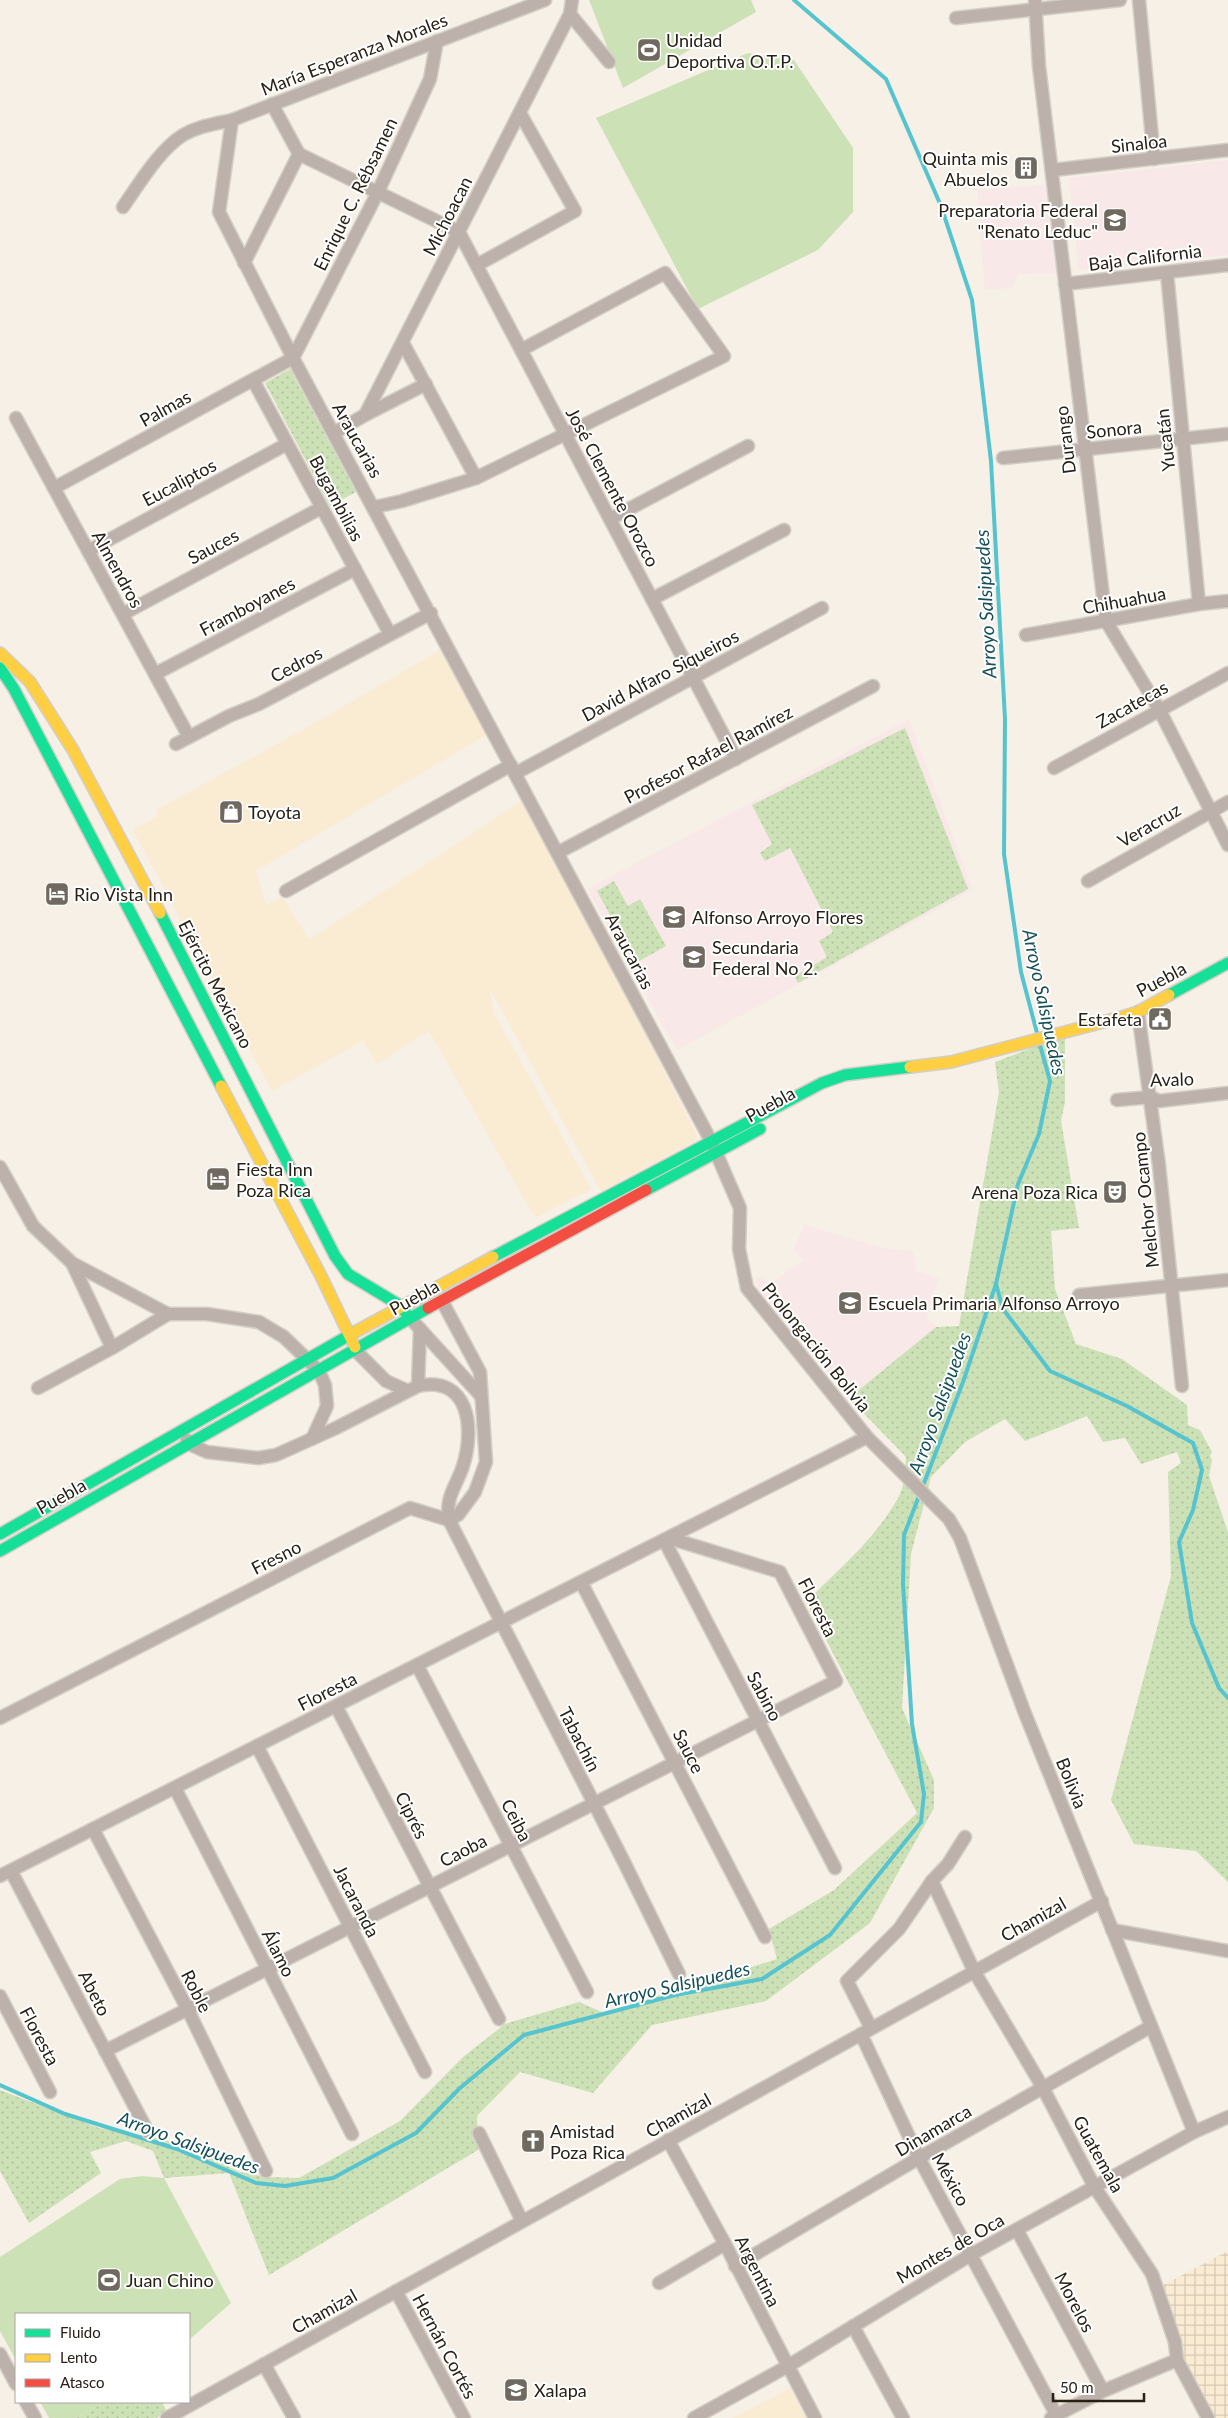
<svg xmlns="http://www.w3.org/2000/svg" width="1228" height="2418" viewBox="0 0 1228 2418" font-family="Lato,sans-serif">
  <style>
    .built { fill: #faebd3 }
    .industrial { fill: url(#industrial-grid) }
    .education { fill: #f8e8e8 }
    .green { fill: url(#green-dots) }
    .pitch { fill: #cde1b7 }
    .lines { fill: none; stroke-linecap: round; stroke-linejoin: round }
    .stream { stroke: #55c4ce; stroke-width: 4 }
    .street-casing { stroke: #d3cec6; stroke-width: 15 }
    .fast-casing { stroke: #d3cec6; stroke-width: 14 }
    .slow-casing { stroke: #d3cec6; stroke-width: 14 }
    .jam-casing { stroke: #d3cec6; stroke-width: 14 }
    .street { stroke: #bdb1ab; stroke-width: 12 }
    .fast { stroke: #16e098; stroke-width: 11 }
    .slow { stroke: #ffcf43; stroke-width: 11 }
    .jam { stroke: #f24e42; stroke-width: 11 }
    .labels { text-anchor: middle; dominant-baseline: central; stroke-width: 4; stroke-linejoin: round; paint-order: stroke }
    .poi-label { font-size: 18px; fill: #272116; stroke: #fff; text-anchor: start }
    .street-label { font-size: 18px; fill: #272116; stroke: #fff }
    .water-label { font-size: 19px; font-style: italic; fill: #165058; stroke: #fff }
  </style>
  <defs>
    <pattern id="industrial-grid" width="8" height="8" patternUnits="userSpaceOnUse" patternTransform="scale(1.25)"><rect width="8" height="8" fill="#faebd3"/><path d="M0 4h8M4 0v8" fill="none" stroke="#d6c9b4"/></pattern>
    <pattern id="green-dots" width="8" height="8" patternUnits="userSpaceOnUse" patternTransform="scale(1.25)"><rect width="8" height="8" fill="#cde1b7"/><path d="M2 2h.1M6 6h.1" fill="none" stroke="#b0c19d" stroke-width="1.8" stroke-linecap="round"/></pattern>
  </defs>
  <rect width="100%" height="100%" fill="#f6f0e6"/>
  <g class="built">
    <polygon points="440,650 488,734 256,871 266,905 282,897 309,940 525,799 699,1139 601,1191 489,987 495,1015 591,1189 535,1218 429,1031 377,1064 363,1041 272,1091 133,830 158,816 156,810 299,732"/>
    <polygon points="790,2388 806,2418 733,2418"/>
  </g>
  <polygon class="industrial" points="1228,2251 1228,2418 1215,2418 1150,2292"/>
  <g class="education">
    <polygon points="1228,160 1228,255 1079,270 1069,178"/>
    <polygon points="1044,185 1073,273 1019,274 1011,288 985,290 977,190"/>
    <polygon points="909,719 973,890 677,1050 587,889"/>
    <polygon points="804,1225 887,1249 913,1251 916,1271 939,1278 926,1317 936,1327 849,1398 758,1289 756,1280 761,1276 769,1285 804,1260 794,1251"/>
  </g>
  <g class="green">
    <polygon points="290,369 356,492 330,506 265,383"/>
    <polygon points="905,728 968,889 798,983 795,977 797,975 827,957 819,941 833,932 790,848 765,861 760,853 772,844 752,805"/>
    <polygon points="614,881 628,906 640,899 666,946 636,963 597,891"/>
    <path d="M 1065,1035 L 1065,1102 L 1061,1121 L 1079,1228 L 1051,1231 L 1055,1289 L 1076,1344 L 1122,1359 L 1187,1405 L 1188,1425 L 1200,1430 L 1212,1452 L 1210,1456 L 1212,1460 L 1209,1476 L 1228,1532 L 1228,1882 L 1196,1851 L 1134,1844 L 1111,1800 L 1171,1576 L 1168,1472 L 1181,1463 L 1177,1452 L 1141,1464 L 1125,1438 L 1103,1442 L 1087,1416 L 1025,1441 L 1005,1419 L 965,1442 L 931,1477 L 911,1554 L 902,1708 L 934,1780 L 934,1808 L 870,1923 L 766,2001 L 652,2025 L 593,2093 L 520,2072 L 477,2116 L 478,2150 L 269,2275 L 229,2173 L 164,2178 L 153,2151 L 126,2141 L 90,2152 L 101,2173 L 29,2223 L 0,2171 L 0,2090 L 99,2128 L 163,2139 L 204,2152 L 214,2160 L 240,2172 L 268,2177 L 299,2178 L 400,2121 L 463,2057 L 505,2024 L 579,2002 L 604,2013 L 777,1959 L 769,1929 L 834,1890 L 917,1813 L 806,1602 C 838,1570 876,1538 898,1498 C 905,1486 905,1471 906,1457 L 849,1398 L 936,1327 L 959,1326 L 999,1092 L 995,1062 Z"/>
    <polygon points="104,2402 162,2402 167,2412 156,2418 76,2418"/>
  </g>
  <g class="pitch">
    <polygon points="589,0 751,0 756,12 623,88"/>
    <polygon points="748,53 794,60 853,148 853,212 818,250 698,309 596,118"/>
    <polygon points="142,2176 164,2178 231,2303 189,2340 189,2314 16,2314 16,2360 0,2331 0,2257 120,2179"/>
    <polygon points="40,2402 104,2402 76,2418 49,2418"/>
  </g>
  <g class="lines">
    <g class="stream">
      <polyline points="794,0 886,79 941,206 972,300 991,461 1005,719 1004,854 1021,972 1037,1033"/>
      <polyline points="996,1284 1003,1309 1050,1371 1127,1406 1193,1443 1202,1470 1193,1510 1179,1542 1192,1623 1219,1688 1228,1698"/>
      <polyline points="0,2085 65,2114 177,2149 256,2183 285,2186 333,2178 416,2133 460,2088 524,2035 675,1995 762,1979 830,1935 921,1822 924,1794 912,1724 903,1584 904,1535 963,1382 996,1284 1018,1184 1039,1134 1050,1081 1040,1045"/>
    </g>
    <defs>
      <g id="street">
        <polyline points="1035,0 1039,66 1106,621 1159,709 1228,845"/>
        <polyline points="1139,0 1154,159"/>
        <polyline points="570,14 609,62"/>
        <polyline points="956,18 1120,0"/>
        <polyline points="272,104 299,154 459,232 736,759"/>
        <polyline points="232,120 219,212 293,358 711,1141 740,1208 739,1249 747,1288 867,1437 949,1519 960,1538 1024,1711 1194,2132"/>
        <polyline points="1053,170 1228,150"/>
        <path d="M 123,207 C 139,184 159,150 183,135 C 198,126 215,124 232,120 L 545,0"/>
        <polyline points="244,263 299,154"/>
        <polyline points="477,265 575,211 520,113"/>
        <polyline points="1167,273 1199,604"/>
        <polyline points="1065,284 1228,265"/>
        <polyline points="403,343 476,478"/>
        <polyline points="253,380 390,634"/>
        <polyline points="365,415 426,384"/>
        <polyline points="16,418 189,737"/>
        <polyline points="334,433 365,415 570,14 572,0"/>
        <polyline points="1003,458 1228,434"/>
        <polyline points="54,488 293,358 377,194 430,79 437,41"/>
        <polyline points="375,507 402,501 476,478 724,356 665,273 521,350"/>
        <polyline points="610,519 748,446"/>
        <polyline points="88,551 287,444"/>
        <polyline points="652,599 784,530"/>
        <polyline points="123,614 321,508"/>
        <polyline points="1026,635 1199,604 1228,601"/>
        <polyline points="155,674 355,569"/>
        <polyline points="176,744 229,716 259,704 431,613"/>
        <polyline points="1054,768 1228,673"/>
        <polyline points="516,773 822,608"/>
        <polyline points="559,852 873,686"/>
        <polyline points="1088,881 1228,802"/>
        <polyline points="286,891 511,765"/>
        <polyline points="1138,1012 1159,1165 1182,1386"/>
        <polyline points="1117,1100 1151,1097 1159,1101 1228,1093"/>
        <polyline points="0,1167 33,1226 72,1263 168,1314 207,1314 259,1322 284,1337 319,1371 325,1385 327,1406 312,1439"/>
        <polyline points="72,1263 112,1348"/>
        <polyline points="1079,1295 1228,1280"/>
        <polyline points="410,1318 481,1396"/>
        <polyline points="356,1351 386,1381 406,1390"/>
        <polyline points="418,1386 420,1329"/>
        <polyline points="38,1388 112,1348 168,1314"/>
        <path d="M 187,1440 L 189,1444 L 207,1452 L 258,1458 L 276,1455 L 336,1428 L 418,1386 C 469,1375 475,1428 463,1466 C 456,1487 445,1497 449,1520 L 624,1862 L 679,1974"/>
        <polyline points="664,1540 835,1868"/>
        <polyline points="581,1582 765,1937"/>
        <polyline points="417,1665 587,1992"/>
        <polyline points="336,1706 499,2019"/>
        <polyline points="0,1718 410,1508 449,1520 458,1515 475,1492 486,1462 480,1372 442,1301"/>
        <polyline points="257,1746 425,2072"/>
        <polyline points="175,1788 352,2134"/>
        <polyline points="93,1829 188,2010 266,2171"/>
        <polyline points="11,1871 148,2132"/>
        <polyline points="0,1876 867,1437"/>
        <polyline points="932,1881 974,1971 1043,2088 1094,2186 1152,2274 1175,2342 1177,2360 1208,2418"/>
        <polyline points="1112,1930 1228,1951"/>
        <polyline points="0,1996 50,2092"/>
        <polyline points="871,2028 847,1981 899,1929 932,1881 948,1864 965,1837"/>
        <polyline points="861,2034 919,2158 1058,2418"/>
        <polyline points="105,2051 836,1681 780,1572 669,1538"/>
        <polyline points="479,2133 522,2221"/>
        <polyline points="668,2140 725,2244 815,2418"/>
        <polyline points="1017,2230 1103,2391"/>
        <polyline points="735,2266 919,2158 1150,2027"/>
        <polyline points="659,2283 725,2244"/>
        <polyline points="396,2291 464,2418"/>
        <polyline points="853,2326 903,2418"/>
        <polyline points="0,2354 16,2384"/>
        <polyline points="264,2364 294,2418"/>
        <polyline points="26,2402 35,2418"/>
        <polyline points="167,2418 1102,1901"/>
        <polyline points="694,2418 788,2366 972,2254 1194,2132 1228,2117"/>
        <polyline points="1051,2418 1103,2391 1177,2360"/>
      </g>
      <g id="fast">
        <polyline points="0,668 14,689 221,1086"/>
        <polyline points="160,913 335,1256 348,1274 401,1306 406,1313"/>
        <polyline points="1169,995 1228,963"/>
        <polyline points="646,1190 760,1129"/>
        <polyline points="493,1257 822,1083 845,1075 910,1067"/>
        <polyline points="0,1534 355,1332"/>
        <polyline points="0,1551 428,1308"/>
      </g>
      <g id="slow">
        <polyline points="0,653 30,682 73,750 160,913"/>
        <polyline points="910,1067 951,1062 1122,1017 1138,1012 1169,995"/>
        <polyline points="221,1086 322,1278 355,1347"/>
        <polyline points="355,1332 493,1257"/>
      </g>
      <polyline id="jam" points="428,1308 646,1190"/>
    </defs>
    <use href="#street" class="street-casing"/>
    <use href="#fast" class="fast-casing"/>
    <use href="#slow" class="slow-casing"/>
    <use href="#jam" class="jam-casing"/>
    <use href="#street" class="street"/>
    <use href="#fast" class="fast"/>
    <use href="#slow" class="slow"/>
    <use href="#jam" class="jam"/>
  </g>
  <defs>
    <symbol id="stadium-square" viewBox="-11 -11 22 22"><rect x="-9" y="-9" width="18" height="18" rx="4" fill="#6f695f" stroke="#fff"/><path d="M0-5a6.5 5 0 1 0 0 10a6.5 5 0 1 0 0-10ZM-3.5-1.8h7v3.6h-7Z" fill="#fff"/></symbol>
    <symbol id="building-square" viewBox="-11 -11 22 22"><rect x="-9" y="-9" width="18" height="18" rx="4" fill="#6f695f" stroke="#fff"/><path d="M-4-6H4V6H1V3H-1V6H-4ZM-2.5-4.3h1.7v1.8h-1.7ZM.8-4.3h1.7v1.8H.8ZM-2.5-1h1.7V.8h-1.7ZM.8-1h1.7V.8H.8Z" fill="#fff"/></symbol>
    <symbol id="university-square" viewBox="-11 -11 22 22"><rect x="-9" y="-9" width="18" height="18" rx="4" fill="#6f695f" stroke="#fff"/><path d="M0-5L7-2L0 1L-7-2ZM-4 1L0 2.5L4 1V4Q0 6-4 4Z" fill="#fff"/></symbol>
    <symbol id="shop-square" viewBox="-11 -11 22 22"><rect x="-9" y="-9" width="18" height="18" rx="4" fill="#6f695f" stroke="#fff"/><path d="M-5-2.5h2.3a2.7 3.5 0 0 1 5.4 0H5L5.5 6h-11ZM-1.5-2.5h3a1.5 2.3 0 0 0-3 0Z" fill="#fff"/></symbol>
    <symbol id="hotel-square" viewBox="-11 -11 22 22"><rect x="-9" y="-9" width="18" height="18" rx="4" fill="#6f695f" stroke="#fff"/><path d="M-6-4.5h1.5V1H6V5H4.5V3h-9V5H-6ZM-4 0a1.8 1.8 0 1 1 3.6 0ZM.5 0V-2.5h3Q6-2.5 6 0Z" fill="#fff"/></symbol>
    <symbol id="school-square" viewBox="-11 -11 22 22"><rect x="-9" y="-9" width="18" height="18" rx="4" fill="#6f695f" stroke="#fff"/><path d="M0-5L7-2L0 1L-7-2ZM-4 1L0 2.5L4 1V4Q0 6-4 4Z" fill="#fff"/></symbol>
    <symbol id="civic-square" viewBox="-11 -11 22 22"><rect x="-9" y="-9" width="18" height="18" rx="4" fill="#6f695f" stroke="#fff"/><path d="M-.6-6.5H3V-4.5H.6V-3L4-1V1h2V6H-6V1h2V-1L-.6-3ZM-1.2 2.5V6h2.4V2.5Z" fill="#fff"/></symbol>
    <symbol id="theatre-square" viewBox="-11 -11 22 22"><rect x="-9" y="-9" width="18" height="18" rx="4" fill="#6f695f" stroke="#fff"/><path d="M-5-5.5Q0-4 5-5.5V0Q5 5 0 6Q-5 5-5 0ZM-3.3-2.5H-1v1.5H-3.3ZM1-2.5H3.3v1.5H1ZM-2.8 1Q0 5.5 2.8 1Z" fill="#fff"/></symbol>
    <symbol id="church-square" viewBox="-11 -11 22 22"><rect x="-9" y="-9" width="18" height="18" rx="4" fill="#6f695f" stroke="#fff"/><path d="M-1.2-6h2.4v3.5h3.3v2.4h-3.3V6h-2.4V-.1h-3.3v-2.4h3.3Z" fill="#fff"/></symbol>
  </defs>
  <g fill-rule="evenodd">
    <use href="#stadium-square" x="635" y="36" width="28" height="28"/>
    <use href="#building-square" x="1012" y="154" width="28" height="28"/>
    <use href="#university-square" x="1101" y="206" width="28" height="28"/>
    <use href="#shop-square" x="217" y="798" width="28" height="28"/>
    <use href="#hotel-square" x="43" y="880" width="28" height="28"/>
    <use href="#school-square" x="660" y="903" width="28" height="28"/>
    <use href="#school-square" x="680" y="943" width="28" height="28"/>
    <use href="#civic-square" x="1146" y="1005" width="28" height="28"/>
    <use href="#hotel-square" x="204" y="1165" width="28" height="28"/>
    <use href="#theatre-square" x="1101" y="1178" width="28" height="28"/>
    <use href="#school-square" x="836" y="1289" width="28" height="28"/>
    <use href="#church-square" x="519" y="2127" width="28" height="28"/>
    <use href="#stadium-square" x="95" y="2266" width="28" height="28"/>
    <use href="#school-square" x="502" y="2376" width="28" height="28"/>
  </g>
  <g class="labels">
    <g class="poi-label">
      <text x="666" y="40">Unidad<tspan x="666" dy="21">Deportiva O.T.P.</tspan></text>
      <text x="1008" y="158" text-anchor="end">Quinta mis<tspan x="1008" dy="21">Abuelos</tspan></text>
      <text x="1098" y="210" text-anchor="end">Preparatoria Federal<tspan x="1098" dy="21">"Renato Leduc"</tspan></text>
      <text x="248" y="812">Toyota</text>
      <text x="74" y="894">Rio Vista Inn</text>
      <text x="692" y="917">Alfonso Arroyo Flores</text>
      <text x="712" y="947">Secundaria<tspan x="712" dy="21">Federal No 2.</tspan></text>
      <text x="1142" y="1019" text-anchor="end">Estafeta</text>
      <text x="236" y="1169">Fiesta Inn<tspan x="236" dy="21">Poza Rica</tspan></text>
      <text x="1098" y="1192" text-anchor="end">Arena Poza Rica</text>
      <text x="868" y="1303">Escuela Primaria Alfonso Arroyo</text>
      <text x="550" y="2131">Amistad<tspan x="550" dy="21">Poza Rica</tspan></text>
      <text x="126" y="2280">Juan Chino</text>
      <text x="534" y="2390">Xalapa</text>
    </g>
    <g class="street-label">
      <text transform="translate(354 54) rotate(-21)">María Esperanza Morales</text>
      <text transform="translate(1139 143) rotate(-6)">Sinaloa</text>
      <text transform="translate(355 194) rotate(-64)">Enrique C. Rébsamen</text>
      <text transform="translate(447 216) rotate(-63)">Michoacan</text>
      <text transform="translate(1145 257) rotate(-7)">Baja California</text>
      <text transform="translate(165 408) rotate(-29)">Palmas</text>
      <text transform="translate(1114 429) rotate(-6)">Sonora</text>
      <text transform="translate(358 440) rotate(61)">Araucarias</text>
      <text transform="translate(1065 440) rotate(-97)">Durango</text>
      <text transform="translate(1165 440) rotate(-96)">Yucatán</text>
      <text transform="translate(179 482) rotate(-28)">Eucaliptos</text>
      <text transform="translate(613 487) rotate(62)">José Clemente Orozco</text>
      <text transform="translate(337 498) rotate(62)">Bugambilias</text>
      <text transform="translate(213 546) rotate(-28)">Sauces</text>
      <text transform="translate(118 569) rotate(61)">Almendros</text>
      <text transform="translate(1124 600) rotate(-10)">Chihuahua</text>
      <text transform="translate(247 606) rotate(-28)">Framboyanes</text>
      <text transform="translate(296 664) rotate(-28)">Cedros</text>
      <text transform="translate(660 675) rotate(-28)">David Alfaro Siqueiros</text>
      <text transform="translate(1132 704) rotate(-29)">Zacatecas</text>
      <text transform="translate(708 754) rotate(-28)">Profesor Rafael Ramírez</text>
      <text transform="translate(1149 825) rotate(-30)">Veracruz</text>
      <text transform="translate(630 951) rotate(62)">Araucarias</text>
      <text transform="translate(1161 979) rotate(-28)">Puebla</text>
      <text transform="translate(216 984) rotate(63)">Ejército Mexicano</text>
      <text transform="translate(1172 1079) rotate(-2)">Avalo</text>
      <text transform="translate(770 1104) rotate(-29)">Puebla</text>
      <text transform="translate(1145 1200) rotate(-96)">Melchor Ocampo</text>
      <text transform="translate(414 1297) rotate(-29)">Puebla</text>
      <text transform="translate(817 1347) rotate(51)">Prolongación Bolivia</text>
      <text transform="translate(61 1496) rotate(-29)">Puebla</text>
      <text transform="translate(276 1557) rotate(-27)">Fresno</text>
      <text transform="translate(818 1607) rotate(63)">Floresta</text>
      <text transform="translate(327 1691) rotate(-27)">Floresta</text>
      <text transform="translate(765 1696) rotate(62)">Sabino</text>
      <text transform="translate(580 1739) rotate(63)">Tabachín</text>
      <text transform="translate(689 1751) rotate(63)">Sauce</text>
      <text transform="translate(1072 1783) rotate(68)">Bolivia</text>
      <text transform="translate(412 1815) rotate(63)">Ciprés</text>
      <text transform="translate(517 1820) rotate(63)">Ceiba</text>
      <text transform="translate(463 1850) rotate(-27)">Caoba</text>
      <text transform="translate(357 1901) rotate(63)">Jacaranda</text>
      <text transform="translate(1033 1919) rotate(-29)">Chamizal</text>
      <text transform="translate(279 1953) rotate(63)">Álamo</text>
      <text transform="translate(197 1991) rotate(63)">Roble</text>
      <text transform="translate(95 1993) rotate(63)">Abeto</text>
      <text transform="translate(40 2036) rotate(62)">Floresta</text>
      <text transform="translate(678 2115) rotate(-29)">Chamizal</text>
      <text transform="translate(933 2130) rotate(-30)">Dinamarca</text>
      <text transform="translate(1099 2154) rotate(61)">Guatemala</text>
      <text transform="translate(951 2179) rotate(61)">México</text>
      <text transform="translate(950 2248) rotate(-30)">Montes de Oca</text>
      <text transform="translate(758 2271) rotate(63)">Argentina</text>
      <text transform="translate(1075 2302) rotate(62)">Morelos</text>
      <text transform="translate(324 2311) rotate(-29)">Chamizal</text>
      <text transform="translate(445 2346) rotate(62)">Hernán Cortés</text>
    </g>
    <g class="water-label">
      <text transform="translate(985 604) rotate(-93)">Arroyo Salsipuedes</text>
      <text transform="translate(1045 1002) rotate(78)">Arroyo Salsipuedes</text>
      <text transform="translate(939 1403) rotate(-70)">Arroyo Salsipuedes</text>
      <text transform="translate(677 1984) rotate(-13)">Arroyo Salsipuedes</text>
      <text transform="translate(189 2142) rotate(20)">Arroyo Salsipuedes</text>
    </g>
  </g>
  <rect x="15" y="2313" width="175" height="90" fill="#ffffff" stroke="#a9a6a2"/>
  <rect x="25" y="2329" width="25" height="8" fill="#16e098" stroke="#a9a6a2"/>
  <text x="60" y="2338" font-size="15" fill="#272116">Fluido</text>
  <rect x="25" y="2354" width="25" height="8" fill="#ffcf43" stroke="#a9a6a2"/>
  <text x="60" y="2363" font-size="15" fill="#272116">Lento</text>
  <rect x="25" y="2379" width="25" height="8" fill="#f24e42" stroke="#a9a6a2"/>
  <text x="60" y="2388" font-size="15" fill="#272116">Atasco</text>
  <path d="M1053 2393v8h91v-8" fill="none" stroke="#272116" stroke-width="2.5"/>
  <text x="1060" y="2393" font-size="15" fill="#272116" stroke="#ffffff" stroke-width="4" paint-order="stroke">50 m</text>
</svg>
